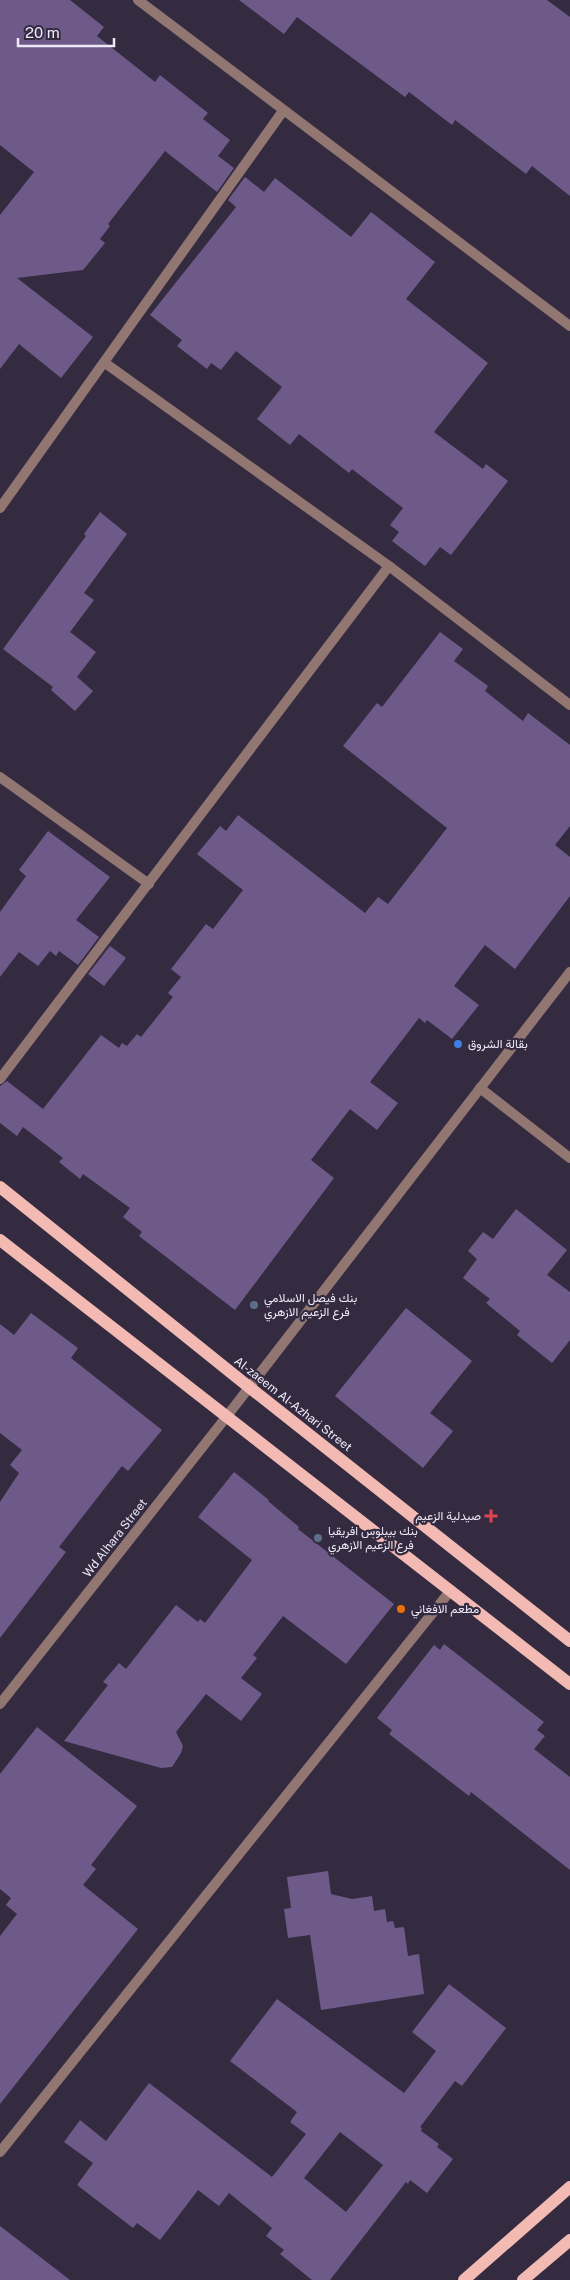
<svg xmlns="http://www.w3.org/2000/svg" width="570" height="2280" viewBox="0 0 570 2280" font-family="'Public Sans',Vazirmatn,sans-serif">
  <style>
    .building { fill: #6e5a89; fill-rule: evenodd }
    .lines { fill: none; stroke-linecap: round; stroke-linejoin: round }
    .minor { stroke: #917671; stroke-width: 10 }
    .primary { stroke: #f2bab2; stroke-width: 12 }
    .shop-dot { fill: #3f7fe0; stroke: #342b41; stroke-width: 2 }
    .service-dot { fill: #5c6f8a; stroke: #342b41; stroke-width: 2 }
    .health-dot { fill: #e0444e; stroke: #342b41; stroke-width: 2 }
    .food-dot { fill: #e8710a; stroke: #342b41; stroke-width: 2 }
    .labels { text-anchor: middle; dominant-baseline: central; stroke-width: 4.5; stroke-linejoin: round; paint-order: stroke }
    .poi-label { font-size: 12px; fill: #eee9f8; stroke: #342b41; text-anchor: start }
    .street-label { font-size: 12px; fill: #eee9f8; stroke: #342b41 }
  </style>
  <rect width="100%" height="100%" fill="#342b41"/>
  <g class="building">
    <polygon points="0,0 70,0 104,27 97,36 155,82 160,75 208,113 203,119 230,140 218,156 234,168 217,192 165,151 108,224 110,226 100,239 105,243 83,270 17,278 93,337 61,378 19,344 0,369 0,215 34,172 0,145"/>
    <polygon points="239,0 547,0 570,17 570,196 532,166 526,174 455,120 452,125 409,92 405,97 297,17 284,34"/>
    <polygon points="245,177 264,192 275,178 351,237 371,212 435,262 406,299 488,363 434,432 483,469 486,464 508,481 451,555 440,547 425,566 392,541 399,532 390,525 403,508 352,469 349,473 299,434 290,445 257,419 282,387 236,351 221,370 211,363 207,369 177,346 182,340 150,315 236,207 228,200"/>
    <polygon points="100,512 127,534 84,593 94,600 70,632 96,652 77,677 93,691 75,711 51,690 53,687 3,649 86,536 84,534"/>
    <polygon points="440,632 463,649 454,661 488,686 485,691 523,721 528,713 570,745 570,826 555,845 570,857 570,896 515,969 485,945 454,986 479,1005 452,1039 427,1020 425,1023 419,1018 370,1082 398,1103 377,1130 350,1109 311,1160 334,1178 235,1310 139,1236 142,1232 123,1217 130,1208 83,1174 80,1179 59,1162 63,1158 23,1127 17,1136 0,1123 0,1086 7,1081 43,1109 101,1035 119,1048 122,1043 127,1046 137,1034 141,1037 173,997 168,993 181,977 171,969 206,924 213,929 243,890 197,854 220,826 226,831 238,815 365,913 378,897 388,904 447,828 343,746 377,703 382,707"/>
    <polygon points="48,831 110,877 76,920 99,937 78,965 59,951 56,956 50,951 38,966 19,952 0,977 0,912 26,876 19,870"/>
    <polygon points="110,946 126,958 104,986 88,974"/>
    <polygon points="516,1209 567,1250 547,1275 570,1292 570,1340 552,1363 517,1335 520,1331 486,1303 490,1299 463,1278 477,1259 468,1251 483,1232 493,1239"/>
    <polygon points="406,1308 472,1361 430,1413 453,1431 423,1468 335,1396"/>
    <polygon points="31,1313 78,1348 71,1358 162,1430 128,1471 122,1466 59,1547 66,1552 0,1638 0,1502 19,1473 10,1465 22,1450 0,1433 0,1324 14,1335"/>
    <polygon points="234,1472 269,1500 268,1501 299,1527 298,1529 394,1604 346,1664 283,1616 253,1655 257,1658 241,1678 262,1694 241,1721 206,1694 176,1732 183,1746 181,1753 172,1767 161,1768 64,1741 108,1685 103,1682 119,1663 126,1669 176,1605 198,1622 200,1619 205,1623 252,1560 198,1517"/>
    <polygon points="444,1644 544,1722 537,1730 545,1736 534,1749 570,1777 570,1870 471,1792 469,1796 389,1734 392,1730 377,1718 434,1645 440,1650"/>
    <polygon points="37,1727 137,1806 91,1865 96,1869 83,1885 138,1929 0,2104 0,1936 17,1914 6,1905 11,1898 0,1889 0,1774"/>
    <polygon points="328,1871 331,1894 352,1899 372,1896 374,1911 385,1909 387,1922 393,1921 395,1928 404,1927 408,1956 419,1954 424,1994 321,2010 310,1935 288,1938 284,1909 291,1908 287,1877"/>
    <path d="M 449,1984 L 506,2028 L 462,2086 L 455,2081 L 420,2127 L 422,2128 L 421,2131 L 439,2144 L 437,2147 L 453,2159 L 427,2193 L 410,2180 L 408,2184 L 406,2182 L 330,2280 L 312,2280 L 280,2254 L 284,2250 L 266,2236 L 272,2228 L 229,2193 L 219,2206 L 198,2190 L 160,2240 L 137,2223 L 133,2228 L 77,2185 L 93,2163 L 64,2142 L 80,2120 L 106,2141 L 149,2083 L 272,2177 L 306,2134 L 290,2122 L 297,2112 L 230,2061 L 277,1999 L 404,2093 L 436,2051 L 412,2032 ZM 340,2132 L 383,2165 L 346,2212 L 304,2178 Z"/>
    <polygon points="0,2226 70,2280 0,2280"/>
  </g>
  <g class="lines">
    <g class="minor">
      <polyline points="138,0 570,326"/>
      <polyline points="105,363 389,566 570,705"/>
      <polyline points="0,508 283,111"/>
      <polyline points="0,777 149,884"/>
      <polyline points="0,1079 389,566"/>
      <polyline points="480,1088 570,1158"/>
      <polyline points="0,1704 227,1416 570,972"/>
      <polyline points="0,2152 451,1590"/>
    </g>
    <g class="primary">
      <polyline points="0,1187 249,1387 570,1641"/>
      <polyline points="0,1240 570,1684"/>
      <polyline points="464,2280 570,2187"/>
      <polyline points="523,2280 570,2240"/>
    </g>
  </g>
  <circle class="shop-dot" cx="458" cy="1044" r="5"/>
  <g class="service-dot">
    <circle cx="254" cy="1305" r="5"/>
    <circle cx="318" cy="1538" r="5"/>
  </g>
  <path class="health-dot" d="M488.5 1508.5h5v5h5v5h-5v5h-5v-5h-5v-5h5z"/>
  <circle class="food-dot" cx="401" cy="1609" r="5"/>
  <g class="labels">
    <g class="poi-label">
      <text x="468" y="1044">بقالة الشروق</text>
      <text x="264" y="1298">بنك فيصل الاسلامي<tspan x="264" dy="14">فرع الزعيم الازهري</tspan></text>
      <text x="481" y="1516" text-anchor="end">صيدلية الزعيم</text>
      <text x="328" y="1531">بنك بيبلوس افريقيا<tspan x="328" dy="14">فرع الزعيم الازهري</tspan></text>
      <text x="411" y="1609">مطعم الافغاني</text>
    </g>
    <g class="street-label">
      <text transform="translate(293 1404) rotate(38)">Al-zaeem Al-Azhari Street</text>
      <text transform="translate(115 1538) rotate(-52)">Wd Alhara Street</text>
    </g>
  </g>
  <path d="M18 38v8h96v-8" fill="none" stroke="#eee9f8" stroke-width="2.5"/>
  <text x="25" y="38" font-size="15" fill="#eee9f8" stroke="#342b41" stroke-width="4" paint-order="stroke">20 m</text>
</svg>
